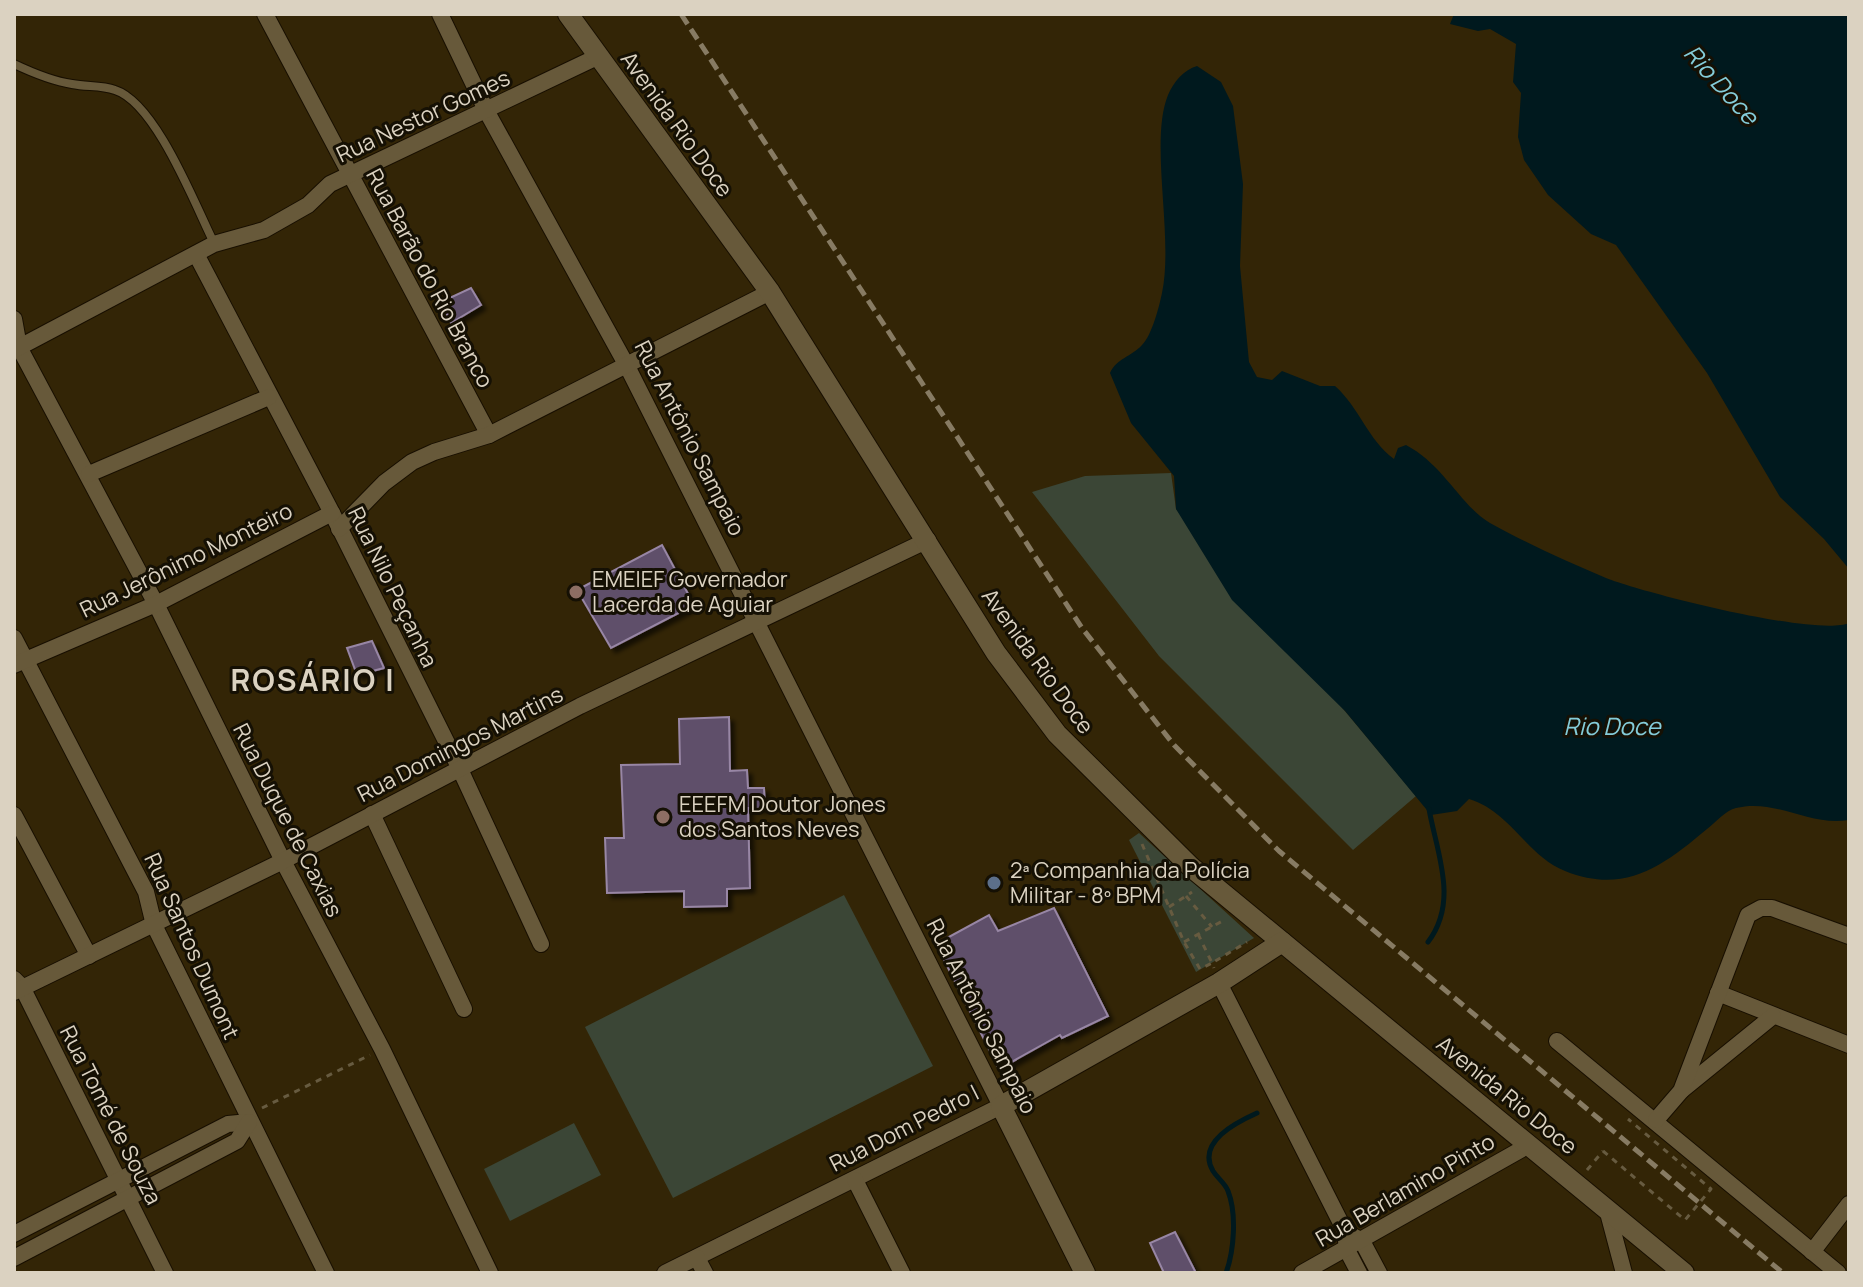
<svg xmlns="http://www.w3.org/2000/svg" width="1863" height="1287" viewBox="0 0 1863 1287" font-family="Manrope,sans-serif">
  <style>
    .green { fill: #3b4636 }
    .water { fill: #00191e }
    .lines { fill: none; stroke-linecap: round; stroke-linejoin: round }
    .stream { stroke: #00191e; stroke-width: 5 }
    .building { fill: #5f506a; stroke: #9886a5; stroke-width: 2; filter: url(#shadow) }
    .service-casing { stroke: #180f00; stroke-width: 10 }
    .minor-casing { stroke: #180f00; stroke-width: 18 }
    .tertiary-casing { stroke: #180f00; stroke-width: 22 }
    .path { stroke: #675b40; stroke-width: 3; stroke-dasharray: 6 6; stroke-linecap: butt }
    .service { stroke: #67593a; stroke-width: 8 }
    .minor { stroke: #67593a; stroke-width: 16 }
    .tertiary { stroke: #67593a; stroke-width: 20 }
    .rail { stroke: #877b63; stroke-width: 5; stroke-dasharray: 12 6; stroke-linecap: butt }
    .path-bridge { stroke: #675b40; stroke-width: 3; stroke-dasharray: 6 6; stroke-linecap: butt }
    .education-dot { fill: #8d6e63; stroke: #151004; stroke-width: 3 }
    .service-dot { fill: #5c6f8a; stroke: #151004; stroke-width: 3 }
    .labels { text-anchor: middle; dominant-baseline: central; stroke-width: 6; stroke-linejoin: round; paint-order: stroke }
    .street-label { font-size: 22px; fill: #dbd2c1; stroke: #151004 }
    .poi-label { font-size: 22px; fill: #dbd2c1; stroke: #151004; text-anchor: start }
    .water-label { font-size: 24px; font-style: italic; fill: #84ccd9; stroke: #151004 }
    .district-label { font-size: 30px; font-weight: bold; letter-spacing: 2px; fill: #dbd2c1; stroke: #151004 }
  </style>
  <defs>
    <filter id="shadow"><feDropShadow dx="4.5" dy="4.5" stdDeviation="2" flood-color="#0009"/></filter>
  </defs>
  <rect width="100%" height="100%" fill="#332506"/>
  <g class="green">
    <polygon points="1171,473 1176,509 1416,796 1353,850 1159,656 1032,492 1085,476"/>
    <polygon points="1139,833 1254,938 1196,972 1129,840"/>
    <polygon points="844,895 933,1066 673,1198 585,1027"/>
    <polygon points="574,1123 601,1175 510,1221 484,1169"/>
  </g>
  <g class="water">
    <polygon points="1454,14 1849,14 1849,569 1824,539 1780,497 1707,373 1616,245 1591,234 1548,195 1524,160 1518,137 1521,93 1513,82 1516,44 1490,29 1478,31 1450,24"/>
    <path d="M 1197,66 L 1221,82 L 1233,106 L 1243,184 L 1240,266 L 1249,362 L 1257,377 L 1272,380 L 1282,371 L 1320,386 L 1335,386 C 1359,407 1368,440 1394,459 L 1398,448 L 1406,445 C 1444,465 1460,505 1490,523 C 1526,543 1568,562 1606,578 C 1644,593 1816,637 1849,623 L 1849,820 C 1810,827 1776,798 1736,808 C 1726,810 1715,823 1707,829 C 1663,866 1625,895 1565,871 C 1527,856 1510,811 1469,799 L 1457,811 L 1431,815 L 1345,711 L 1232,600 L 1176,509 L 1174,476 L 1131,423 L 1110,373 C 1117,358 1131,357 1142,345 C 1152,335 1159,307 1162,293 C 1174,236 1149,142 1168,95 C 1174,81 1184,70 1197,66 Z"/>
  </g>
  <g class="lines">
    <g class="stream">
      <path d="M 1428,942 C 1459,901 1437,854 1429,809"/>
      <path d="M 1226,1273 C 1234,1251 1237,1214 1228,1191 C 1225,1183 1218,1179 1213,1171 C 1196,1142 1237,1122 1257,1113"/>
    </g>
  </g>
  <g class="building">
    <polygon points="471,288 481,305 451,323 441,302"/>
    <polygon points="662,545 694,605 611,648 577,590"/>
    <polygon points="372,641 384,668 357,675 347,648"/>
    <polygon points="729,717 730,771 747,770 748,788 764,788 765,808 748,808 750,888 727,889 727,906 684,907 684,891 607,893 605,838 624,838 621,765 680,764 679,719"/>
    <polygon points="1054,908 1108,1016 1062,1038 1060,1035 999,1069 936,944 989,915 998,931"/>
    <polygon points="1175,1232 1196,1273 1164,1273 1150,1243"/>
  </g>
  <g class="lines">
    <defs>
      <path id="service" d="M 14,64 C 33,73 52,81 72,84 C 87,87 101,85 115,90 C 156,103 195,205 214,243"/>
      <g id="minor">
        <polyline points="265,14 489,435"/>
        <polyline points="440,14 487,112 627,366 1001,1106 665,1273"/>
        <polyline points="196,254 332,513 459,767 541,944"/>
        <polyline points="14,319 19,347 156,604 283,861 382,1049 490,1273"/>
        <polyline points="14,350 214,244 264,230 308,205 330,184 599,56"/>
        <polyline points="89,474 269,397"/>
        <polyline points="339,529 384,483 412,462 434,452 489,435 770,292"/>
        <polyline points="14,638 146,892 154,925 326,1273"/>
        <polyline points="14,665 156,604 332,513"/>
        <polyline points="372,814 464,1009"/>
        <polyline points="14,815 89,956"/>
        <polyline points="14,979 22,987 165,1273"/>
        <polyline points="1219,983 1345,1231 1347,1250 1359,1273"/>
        <polyline points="14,992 283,861 580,706 928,540"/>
        <polyline points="1718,993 1849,1045"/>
        <polyline points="1557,1041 1838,1273"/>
        <polyline points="1682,1090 1773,1016"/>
        <polyline points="1656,1120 1681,1091 1748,915 1761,908 1772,908 1849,936"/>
        <polyline points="855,1180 902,1273"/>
        <polyline points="1607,1209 1624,1273"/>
        <polyline points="14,1234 228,1124 249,1122"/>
        <polyline points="1353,1236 1362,1241 1379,1273"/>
        <polyline points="1812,1252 1849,1204"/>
        <polyline points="14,1258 237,1141 249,1122"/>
        <polyline points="697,1258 705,1273"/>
        <polyline points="1302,1273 1529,1145"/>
      </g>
      <g id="tertiary">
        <polyline points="568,14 770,292 996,653 1057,734 1191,867 1684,1273"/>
        <polyline points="1085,1273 1001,1106 1219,983 1282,942"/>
      </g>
    </defs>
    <use href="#service" class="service-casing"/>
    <use href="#minor" class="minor-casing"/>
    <use href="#tertiary" class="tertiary-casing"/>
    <g class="path">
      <polyline points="1142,844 1184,942 1200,969 1212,963 1214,968"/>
      <polyline points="1186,896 1212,927"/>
      <polyline points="1169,907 1192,892"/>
      <polyline points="1198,934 1212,963 1247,942"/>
      <polyline points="1184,942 1226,919"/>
      <polyline points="262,1108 370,1055"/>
      <polyline points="1587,1170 1603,1151"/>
    </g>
    <use href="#service" class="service"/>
    <use href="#minor" class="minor"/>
    <use href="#tertiary" class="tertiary"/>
    <polyline class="rail" points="681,14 1082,628 1174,745 1279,851 1783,1273"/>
    <polyline class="path-bridge" points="1603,1151 1685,1220 1711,1189 1628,1119"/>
  </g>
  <g class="education-dot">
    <circle cx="576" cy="592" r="8"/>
    <circle cx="663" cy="817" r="8"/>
  </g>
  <circle class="service-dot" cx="994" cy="883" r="8"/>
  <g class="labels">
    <g class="street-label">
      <text transform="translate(423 116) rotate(-25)">Rua Nestor Gomes</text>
      <text transform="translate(677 124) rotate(54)">Avenida Rio Doce</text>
      <text transform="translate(430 278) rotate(62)">Rua Barão do Rio Branco</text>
      <text transform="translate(690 438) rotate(63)">Rua Antônio Sampaio</text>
      <text transform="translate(186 560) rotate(-26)">Rua Jerônimo Monteiro</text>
      <text transform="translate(393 587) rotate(64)">Rua Nilo Peçanha</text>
      <text transform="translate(1038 661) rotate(54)">Avenida Rio Doce</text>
      <text transform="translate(460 744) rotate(-27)">Rua Domingos Martins</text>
      <text transform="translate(288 820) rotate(63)">Rua Duque de Caxias</text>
      <text transform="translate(192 946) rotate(66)">Rua Santos Dumont</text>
      <text transform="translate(982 1016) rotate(63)">Rua Antônio Sampaio</text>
      <text transform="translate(1507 1095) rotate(39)">Avenida Rio Doce</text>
      <text transform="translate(111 1115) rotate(63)">Rua Tomé de Souza</text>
      <text transform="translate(904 1128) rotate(-27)">Rua Dom Pedro I</text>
      <text transform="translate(1405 1190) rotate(-30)">Rua Berlamino Pinto</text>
    </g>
    <g class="poi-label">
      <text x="592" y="579">EMEIEF Governador<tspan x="592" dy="25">Lacerda de Aguiar</tspan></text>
      <text x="679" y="804">EEEFM Doutor Jones<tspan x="679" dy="25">dos Santos Neves</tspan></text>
      <text x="1010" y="870">2ª Companhia da Polícia<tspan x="1010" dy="25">Militar - 8º BPM</tspan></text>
    </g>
    <g class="water-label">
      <text transform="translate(1722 84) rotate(48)">Rio Doce</text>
      <text x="1612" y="725">Rio Doce</text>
    </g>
    <g class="district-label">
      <text x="313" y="679">ROSÁRIO I</text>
    </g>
  </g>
  <rect width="1863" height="1287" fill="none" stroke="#dbd2c1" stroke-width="32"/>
</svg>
